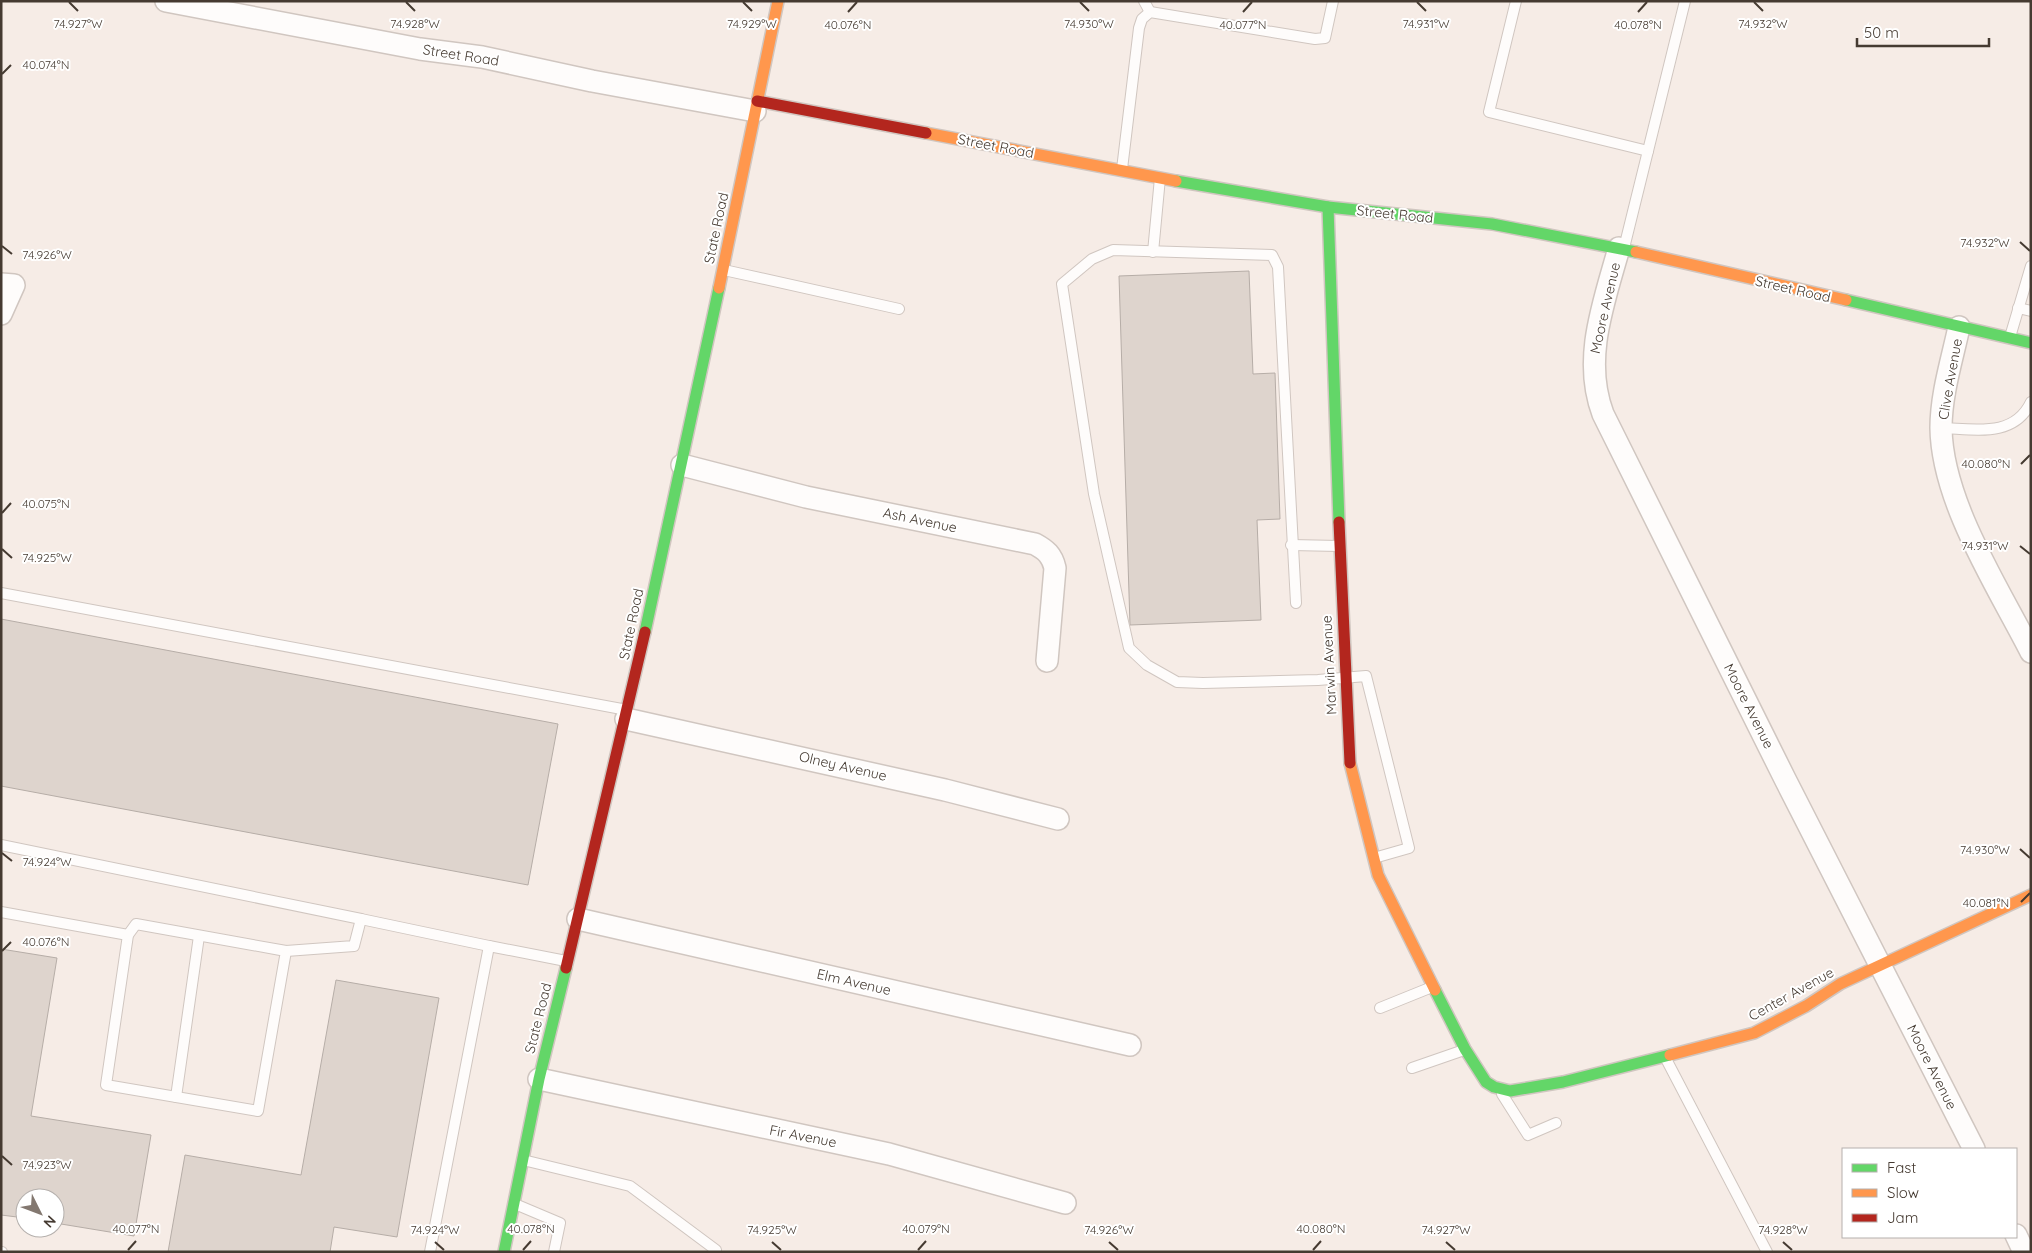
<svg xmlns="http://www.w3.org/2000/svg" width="2032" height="1253" viewBox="0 0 2032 1253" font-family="Quicksand,sans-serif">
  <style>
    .building { fill: #ded4cd; stroke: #b6ada7 }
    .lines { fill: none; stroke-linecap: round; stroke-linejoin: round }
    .lane-casing { stroke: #d0c6c0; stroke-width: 12 }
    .street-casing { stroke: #d0c6c0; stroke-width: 24 }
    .fast-casing { stroke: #d0c6c0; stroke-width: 14 }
    .slow-casing { stroke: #d0c6c0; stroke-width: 14 }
    .jam-casing { stroke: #d0c6c0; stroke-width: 14 }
    .lane { stroke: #fefcfb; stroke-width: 10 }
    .street { stroke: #fefcfb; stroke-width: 21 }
    .fast { stroke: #63d668; stroke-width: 11 }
    .slow { stroke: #ff974d; stroke-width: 11 }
    .jam { stroke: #b3261e; stroke-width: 11 }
    .ticks { fill: none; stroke: #453a31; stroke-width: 2 }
    .labels { text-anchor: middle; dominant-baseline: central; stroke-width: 4; stroke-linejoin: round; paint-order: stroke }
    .street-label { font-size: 14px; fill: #453a31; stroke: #fff }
    .ticks-label { font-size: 12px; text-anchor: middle; fill: #453a31; stroke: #fff; stroke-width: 4; stroke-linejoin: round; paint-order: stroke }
  </style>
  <rect width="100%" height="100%" fill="#f6ece6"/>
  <g class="building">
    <polygon points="1249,271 1253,374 1275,373 1280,519 1257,520 1261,620 1130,625 1119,276"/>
    <polygon points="1,619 558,724 528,885 1,786"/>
    <polygon points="1,949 57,958 31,1116 151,1135 134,1236 55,1223 55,1198 25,1198 25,1218 1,1215"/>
    <polygon points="336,980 439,998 397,1237 334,1227 330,1252 168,1252 185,1155 301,1175"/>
  </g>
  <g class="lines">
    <defs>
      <g id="lane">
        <polyline points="1144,1 1150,12"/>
        <polyline points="1516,1 1489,112 1648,151"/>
        <polyline points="1122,169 1139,28 1142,19 1150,12 1315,39 1325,38 1333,1"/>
        <polyline points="1624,248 1685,1"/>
        <polyline points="1153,252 1160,178"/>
        <polyline points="724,270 899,309"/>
        <polyline points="2018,308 2031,311"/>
        <polyline points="2010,337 2031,266"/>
        <path d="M 1941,428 C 1975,429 2014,438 2031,402"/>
        <polyline points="1291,545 1339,546"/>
        <polyline points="1,593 627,710"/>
        <polyline points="1296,603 1278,267 1272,255 1113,250 1092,259 1062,284 1094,494 1129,648 1147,665 1177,682 1203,683 1318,680 1366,676 1409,848 1374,858"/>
        <polyline points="1,845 361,919"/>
        <polyline points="1,912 128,935"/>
        <polygon points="136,924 286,951 258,1111 106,1085 128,935"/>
        <polyline points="286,951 354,946 361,919 489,946"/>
        <polyline points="1380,1008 1432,987"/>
        <polyline points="1665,1057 1767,1252"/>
        <polyline points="1412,1068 1464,1050"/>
        <polyline points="1502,1094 1528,1135 1556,1123"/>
        <polyline points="176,1097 199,936"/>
        <polyline points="523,1160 630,1186 716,1250"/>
        <polyline points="515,1204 560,1223 554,1252"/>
        <polyline points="1,1252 2,1252"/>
        <polyline points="430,1252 489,946 566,961"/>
      </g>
      <g id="street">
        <polyline points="166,1 420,49 482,57 592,81 755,111"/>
        <path d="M 1619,248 C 1604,302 1582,359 1603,414 L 1785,779 L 1974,1149"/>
        <polyline points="1,284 14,285 1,314"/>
        <path d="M 1959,327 C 1952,360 1941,394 1941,428 C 1942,502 1998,587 2031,652"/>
        <path d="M 682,465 L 806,497 L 1035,544 C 1046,550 1052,555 1055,568 L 1047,661"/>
        <polyline points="626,719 945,790 1058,819"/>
        <polyline points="578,919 1130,1045"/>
        <polyline points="539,1079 889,1154 1065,1203"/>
        <polyline points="2016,1235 2024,1252"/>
      </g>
      <g id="fast">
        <polyline points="1176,181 1328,207 1492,224 1636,252"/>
        <polyline points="1328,207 1339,522"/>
        <polyline points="1846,300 2031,343"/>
        <polyline points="645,632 719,288"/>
        <polyline points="1435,990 1465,1049 1486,1082 1494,1087 1510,1091 1563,1082 1670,1055"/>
        <polyline points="504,1252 539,1079 566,968"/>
      </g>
      <g id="slow">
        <polyline points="926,133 1176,181"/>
        <polyline points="1636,252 1846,300"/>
        <polyline points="719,288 778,1"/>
        <polyline points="1350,763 1378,875 1435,990"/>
        <polyline points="1670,1055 1754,1033 1806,1006 1840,984 2031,895"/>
      </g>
      <g id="jam">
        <polyline points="757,101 926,133"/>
        <polyline points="1339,522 1350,763"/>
        <polyline points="566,968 645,632"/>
      </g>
    </defs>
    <use href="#lane" class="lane-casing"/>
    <use href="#street" class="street-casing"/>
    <use href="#fast" class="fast-casing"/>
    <use href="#slow" class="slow-casing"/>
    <use href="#jam" class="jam-casing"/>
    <use href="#lane" class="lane"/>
    <use href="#street" class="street"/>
    <use href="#fast" class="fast"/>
    <use href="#slow" class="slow"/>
    <use href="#jam" class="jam"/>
  </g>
  <path class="ticks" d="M 69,2 L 78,11M 406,2 L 415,11M 743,2 L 752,11M 1080,2 L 1089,11M 1417,2 L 1426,11M 1754,2 L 1763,11M 848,12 L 857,2M 1243,12 L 1252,2M 1638,12 L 1647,2M 2,74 L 11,65M 2020,242 L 2030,251M 2,246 L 12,254M 2021,464 L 2030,455M 2,513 L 11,503M 2020,546 L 2030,554M 2,549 L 12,558M 2020,849 L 2030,858M 2,853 L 12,861M 2021,902 L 2030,893M 2,951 L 11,942M 2,1156 L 12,1165M 435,1242 L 444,1250M 772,1242 L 781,1250M 1109,1242 L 1118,1250M 1446,1242 L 1455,1250M 1783,1242 L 1792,1250M 128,1250 L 136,1241M 523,1250 L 531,1241M 918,1250 L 926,1241M 1313,1250 L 1321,1241"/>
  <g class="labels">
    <g class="street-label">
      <text transform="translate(461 55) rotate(9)">Street Road</text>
      <text transform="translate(996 146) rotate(11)">Street Road</text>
      <text transform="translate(1395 214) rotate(6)">Street Road</text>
      <text transform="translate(716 228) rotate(-78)">State Road</text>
      <text transform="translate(1793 289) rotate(13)">Street Road</text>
      <text transform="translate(1605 308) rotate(-77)">Moore Avenue</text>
      <text transform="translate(1950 379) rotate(-80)">Clive Avenue</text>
      <text transform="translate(920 520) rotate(12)">Ash Avenue</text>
      <text transform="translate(631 624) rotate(-78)">State Road</text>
      <text transform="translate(1329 665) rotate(-93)">Marwin Avenue</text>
      <text transform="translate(1749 706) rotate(63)">Moore Avenue</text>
      <text transform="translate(843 766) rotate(13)">Olney Avenue</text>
      <text transform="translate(854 982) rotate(13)">Elm Avenue</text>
      <text transform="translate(1791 994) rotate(-29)">Center Avenue</text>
      <text transform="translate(538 1018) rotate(-76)">State Road</text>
      <text transform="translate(1932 1067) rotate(63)">Moore Avenue</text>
      <text transform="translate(803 1136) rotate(11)">Fir Avenue</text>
    </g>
  </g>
  <g class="ticks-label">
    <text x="78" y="28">74.927°W</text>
    <text x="415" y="28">74.928°W</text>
    <text x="752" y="28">74.929°W</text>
    <text x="1089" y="28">74.930°W</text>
    <text x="1426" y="28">74.931°W</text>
    <text x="1763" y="28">74.932°W</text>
    <text x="848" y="29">40.076°N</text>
    <text x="1243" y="29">40.077°N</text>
    <text x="1638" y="29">40.078°N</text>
    <text x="46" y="69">40.074°N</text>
    <text x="1985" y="247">74.932°W</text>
    <text x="47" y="259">74.926°W</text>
    <text x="1986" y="468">40.080°N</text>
    <text x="46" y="508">40.075°N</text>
    <text x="1985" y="550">74.931°W</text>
    <text x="47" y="562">74.925°W</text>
    <text x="1985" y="854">74.930°W</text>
    <text x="47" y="866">74.924°W</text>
    <text x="1986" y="907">40.081°N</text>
    <text x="46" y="946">40.076°N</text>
    <text x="47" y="1169">74.923°W</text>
    <text x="136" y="1233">40.077°N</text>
    <text x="531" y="1233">40.078°N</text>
    <text x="926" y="1233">40.079°N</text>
    <text x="1321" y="1233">40.080°N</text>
    <text x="435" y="1234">74.924°W</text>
    <text x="772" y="1234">74.925°W</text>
    <text x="1109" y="1234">74.926°W</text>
    <text x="1446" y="1234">74.927°W</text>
    <text x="1783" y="1234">74.928°W</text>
  </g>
  <rect width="2032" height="1253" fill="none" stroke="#453a31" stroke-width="5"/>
  <rect x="1842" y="1148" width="175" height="90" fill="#ffffff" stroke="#b5b0ad"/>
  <rect x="1852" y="1164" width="25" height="8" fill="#63d668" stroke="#b5b0ad"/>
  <text x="1887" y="1173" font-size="15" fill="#453a31">Fast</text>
  <rect x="1852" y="1189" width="25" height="8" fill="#ff974d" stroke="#b5b0ad"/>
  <text x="1887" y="1198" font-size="15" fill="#453a31">Slow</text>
  <rect x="1852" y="1214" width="25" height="8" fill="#b3261e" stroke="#b5b0ad"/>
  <text x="1887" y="1223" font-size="15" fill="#453a31">Jam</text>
  <g transform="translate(40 1213) rotate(132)"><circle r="24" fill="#ffffff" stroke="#b5b0ad"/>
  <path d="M0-4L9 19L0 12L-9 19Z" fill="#837870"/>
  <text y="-8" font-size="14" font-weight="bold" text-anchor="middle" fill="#453a31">N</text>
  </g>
  <path d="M1857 38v8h132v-8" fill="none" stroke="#453a31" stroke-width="2.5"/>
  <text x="1864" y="38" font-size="15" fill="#453a31" stroke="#ffffff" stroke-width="4" paint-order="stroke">50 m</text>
</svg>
